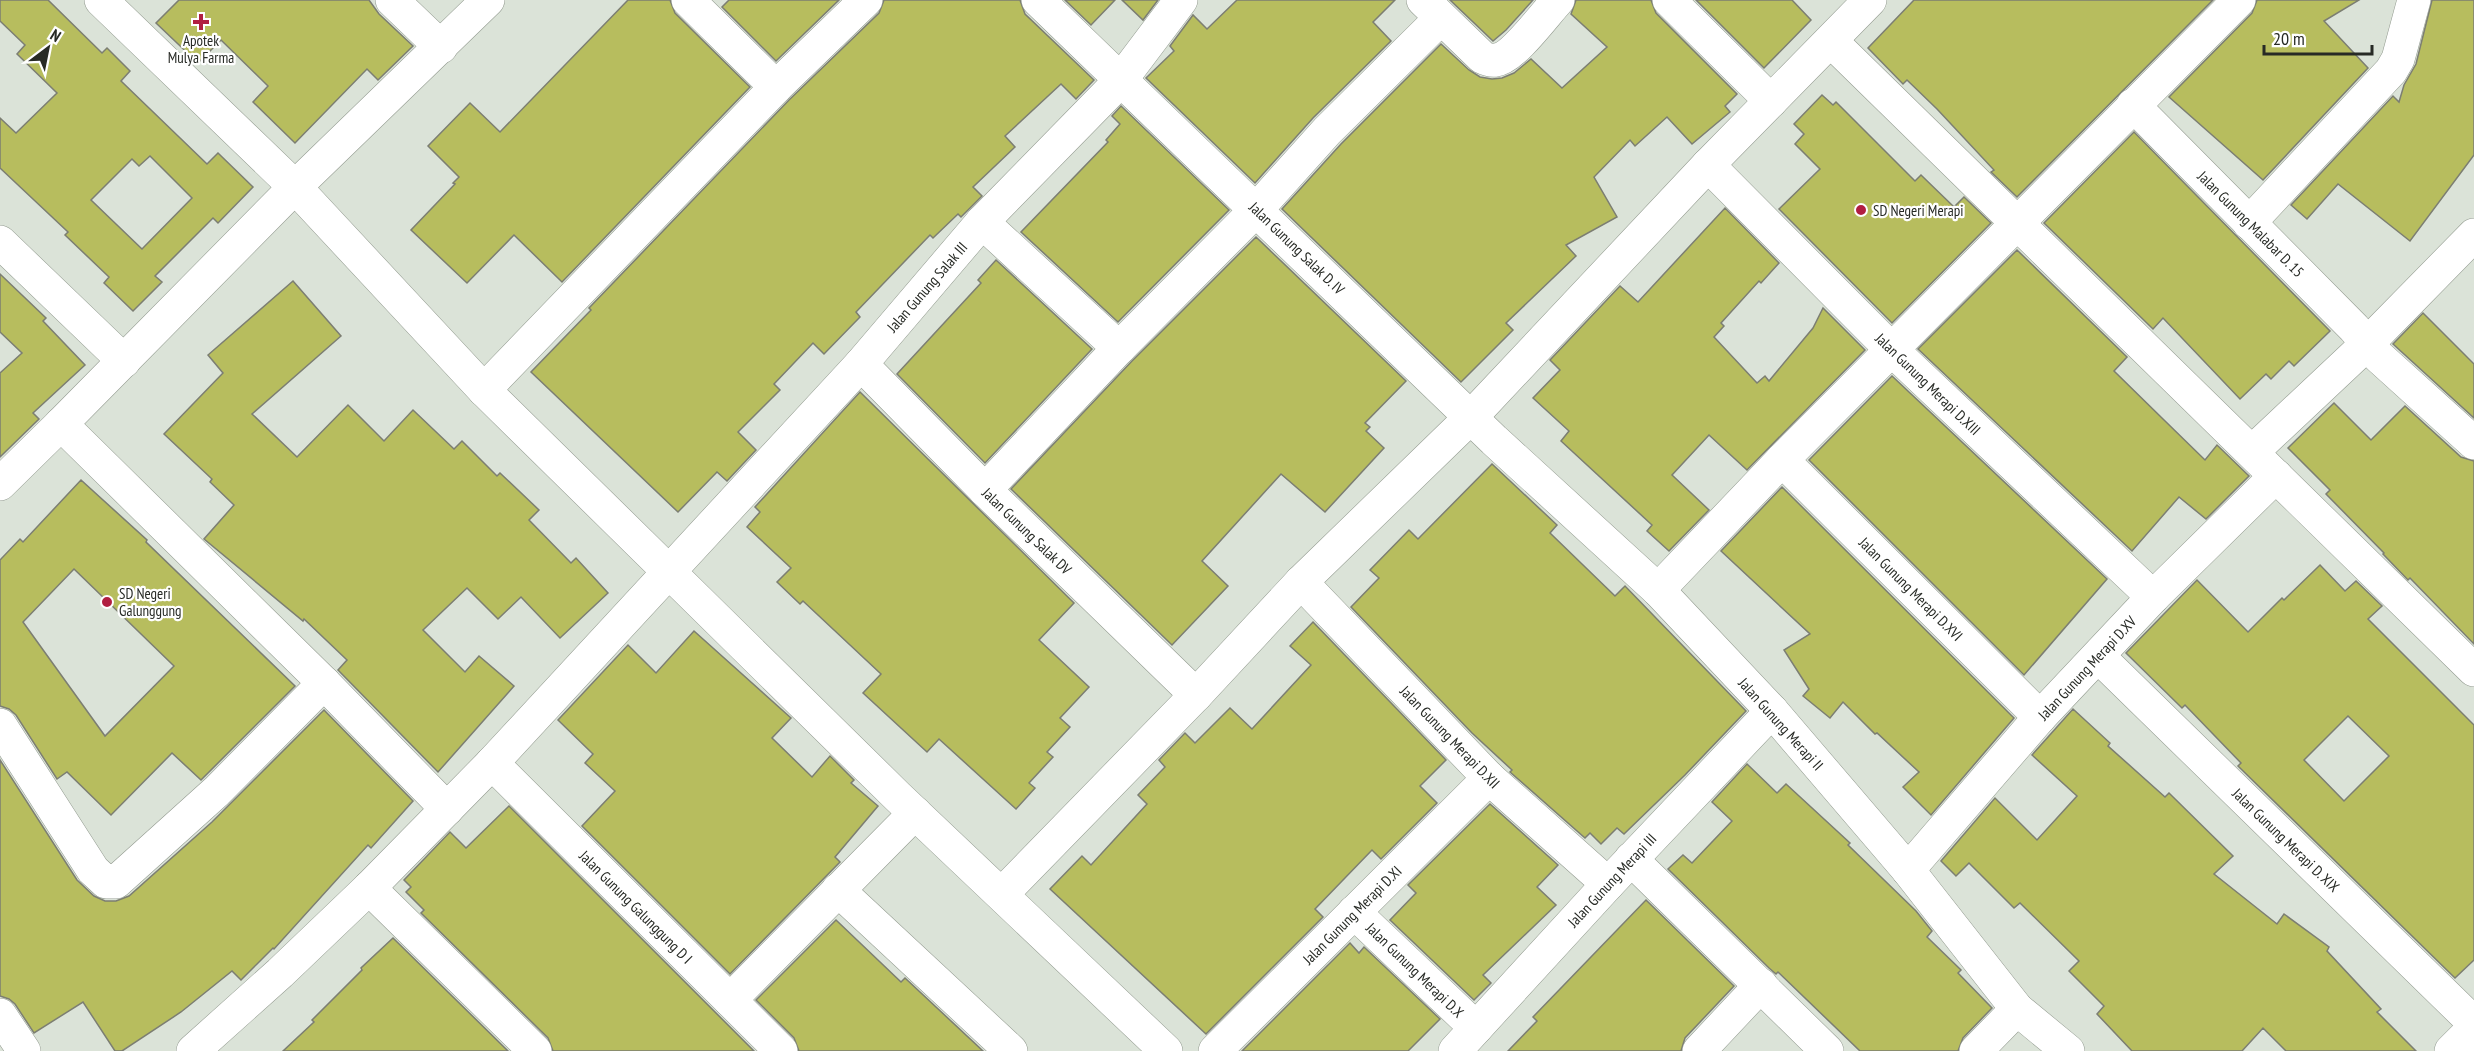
<svg xmlns="http://www.w3.org/2000/svg" width="2474" height="1051" viewBox="0 0 2474 1051" font-family="'PT Sans Narrow',sans-serif">
  <style>
    .building { fill: #b7bd5e; stroke: #7c7e72; stroke-width: 1.5; fill-rule: evenodd }
    .lines { fill: none; stroke-linecap: round; stroke-linejoin: round }
    .minor-casing { stroke: #939b90; stroke-width: 34 }
    .minor { stroke: #fff; stroke-width: 33 }
    .poi-dot { fill: #b11e41; stroke: #fff; stroke-width: 2 }
    .labels { text-anchor: middle; dominant-baseline: central; stroke-width: 4.5; stroke-linejoin: round; paint-order: stroke }
    .poi-label { font-size: 15px; fill: #272a25; stroke: #fff; text-anchor: start }
    .street-label { font-size: 15px; fill: #272a25; stroke: #fff }
  </style>
  <rect width="100%" height="100%" fill="#dbe3d8"/>
  <g class="building">
    <path d="M 0,0 L 48,0 L 102,53 L 107,48 L 130,71 L 121,81 L 207,164 L 218,153 L 253,187 L 218,223 L 213,218 L 155,276 L 162,282 L 133,311 L 104,283 L 109,277 L 65,235 L 68,232 L 0,168 L 0,118 L 16,133 L 57,93 L 17,54 L 25,45 L 0,21 ZM 150,156 L 192,198 L 142,249 L 91,200 L 132,159 L 139,166 Z"/>
    <polygon points="179,0 369,0 379,14 413,46 378,80 367,69 295,143 253,102 268,86 221,40 198,63 156,23"/>
    <polygon points="628,0 670,0 675,13 750,87 562,282 514,235 467,283 411,230 455,184 453,183 459,177 428,146 470,103 500,132"/>
    <polygon points="729,0 839,0 776,61 722,7"/>
    <polygon points="884,0 1020,0 1025,14 1094,80 1076,99 1061,84 1005,136 1015,147 973,187 982,196 961,217 958,214 933,238 930,235 856,312 860,317 824,354 813,343 774,384 780,390 738,432 756,450 727,481 717,472 678,512 531,372 591,310 589,308 789,100 879,13"/>
    <polygon points="1065,0 1115,0 1091,25"/>
    <polygon points="1122,0 1158,0 1143,20"/>
    <polygon points="1237,0 1395,0 1373,22 1391,41 1313,118 1255,183 1146,78 1174,51 1170,46 1193,15 1207,29"/>
    <polygon points="1450,0 1533,0 1506,30 1493,41"/>
    <polygon points="1576,0 1651,0 1656,13 1737,94 1725,106 1730,112 1692,144 1667,117 1635,146 1630,140 1594,177 1617,217 1566,245 1576,256 1506,323 1513,330 1461,382 1282,209 1341,144 1441,44 1469,70 1480,77 1492,79 1502,78 1514,73 1531,59 1562,88 1607,47 1571,14"/>
    <polygon points="1696,0 1792,0 1811,20 1764,68"/>
    <polygon points="1914,0 2213,0 2017,197 1991,172 1994,170 1937,109 1907,80 1903,84 1868,48"/>
    <polygon points="2257,0 2359,0 2324,21 2368,68 2263,180 2169,97 2252,13"/>
    <polygon points="2432,0 2474,0 2474,155 2410,241 2338,184 2307,219 2291,205 2393,96 2399,102 2404,85 2416,64"/>
    <polygon points="1822,95 1833,105 1836,102 1915,181 1921,175 1954,207 1964,197 1991,223 1892,323 1779,209 1820,169 1795,144 1804,134 1794,124"/>
    <polygon points="1121,106 1229,210 1118,322 1021,232 1108,142 1106,140 1120,124 1112,116"/>
    <polygon points="2134,132 2330,331 2294,366 2289,361 2271,379 2266,374 2240,399 2163,318 2153,329 2044,223"/>
    <polygon points="1725,208 1779,263 1761,283 1759,281 1721,323 1724,326 1714,337 1757,383 1765,376 1769,381 1813,328 1823,308 1865,350 1747,470 1709,435 1672,475 1709,510 1669,551 1647,531 1652,525 1561,441 1569,431 1533,398 1560,370 1550,360 1620,286 1638,302"/>
    <polygon points="1256,237 1406,381 1365,423 1370,427 1366,431 1384,448 1325,512 1281,474 1202,561 1228,586 1172,645 1011,489 1132,361"/>
    <polygon points="2017,250 2127,357 2114,371 2163,419 2205,460 2217,445 2249,476 2206,519 2179,497 2132,551 1918,349"/>
    <polygon points="996,260 1092,349 985,463 897,374 981,283 978,280"/>
    <polygon points="0,274 46,318 43,321 85,365 33,413 39,419 0,457 0,373 22,353 0,332"/>
    <polygon points="293,281 341,336 252,414 297,457 348,405 384,441 413,410 454,449 462,441 497,476 500,473 539,510 529,520 571,563 576,558 608,593 560,638 521,597 498,619 467,588 423,630 465,672 479,656 514,686 438,772 338,670 347,660 304,619 303,621 204,539 234,505 210,482 212,479 164,434 223,373 208,355"/>
    <polygon points="2423,313 2474,364 2474,418 2393,344"/>
    <polygon points="1892,376 2107,579 2024,675 1809,460"/>
    <polygon points="860,392 1074,603 1039,640 1089,687 1060,718 1070,727 1047,752 1053,757 1029,783 1035,788 1016,809 939,739 927,752 863,693 881,674 803,601 800,604 777,582 791,568 747,527 760,512 755,507"/>
    <polygon points="2334,403 2371,440 2405,406 2461,457 2474,461 2474,644 2410,578 2408,580 2383,554 2384,553 2326,494 2330,490 2288,448"/>
    <polygon points="1492,464 1557,525 1550,533 1615,596 1625,586 1746,711 1685,775 1624,834 1617,828 1601,844 1590,833 1585,838 1510,772 1512,770 1472,733 1351,607 1379,578 1370,570 1409,530 1418,539"/>
    <path d="M 81,480 L 147,540 L 146,542 L 295,686 L 201,780 L 172,753 L 111,815 L 67,772 L 57,779 L 16,715 L 9,709 L 0,706 L 0,560 L 20,539 L 23,542 ZM 74,569 L 174,666 L 105,736 L 23,622 Z"/>
    <polygon points="1782,487 2014,718 1931,815 1903,787 1919,772 1877,733 1875,734 1843,702 1830,718 1803,696 1809,689 1784,650 1810,634 1721,551"/>
    <path d="M 2320,565 L 2345,591 L 2356,581 L 2382,606 L 2368,619 L 2474,725 L 2474,960 L 2455,978 L 2238,766 L 2241,763 L 2185,705 L 2182,708 L 2126,653 L 2197,580 L 2248,632 L 2282,598 L 2284,600 ZM 2348,716 L 2389,756 L 2344,801 L 2304,760 Z"/>
    <polygon points="1313,622 1446,760 1420,786 1437,803 1381,859 1372,850 1315,909 1323,917 1206,1034 1050,889 1082,856 1091,865 1147,804 1138,795 1165,767 1159,760 1185,733 1195,743 1230,708 1252,729 1311,665 1290,646"/>
    <polygon points="694,631 791,718 772,738 812,777 830,756 854,780 851,783 878,806 835,857 840,862 730,974 582,826 615,791 585,763 593,754 558,720 628,645 656,673"/>
    <polygon points="2073,709 2110,743 2108,746 2165,797 2169,793 2233,856 2214,874 2277,924 2284,914 2329,947 2327,951 2381,1009 2377,1012 2416,1051 2286,1051 2263,1028 2242,1051 2132,1051 2097,1014 2104,1006 2069,971 2079,961 2020,903 2014,908 1969,863 1956,876 1941,861 1995,798 2037,840 2077,796 2032,755"/>
    <polygon points="324,710 413,801 371,848 368,845 274,949 273,948 241,980 232,971 181,1012 122,1051 115,1051 83,1002 34,1033 15,1004 9,999 0,996 0,760 77,880 94,896 105,901 116,901 129,896 212,822"/>
    <polygon points="1747,764 1777,793 1786,784 1850,843 1848,845 1916,911 1932,931 1927,937 1961,970 1958,973 1992,1008 1963,1038 1958,1051 1860,1051 1778,972 1776,974 1769,968 1668,869 1683,855 1692,863 1732,821 1712,802"/>
    <polygon points="1490,804 1558,865 1537,887 1556,905 1483,975 1491,983 1474,1000 1390,920 1416,893 1408,885"/>
    <polygon points="509,806 754,1051 553,1051 548,1038 421,913 424,910 406,892 411,887 404,880 450,832 466,848"/>
    <polygon points="1646,900 1734,986 1685,1038 1681,1051 1508,1051 1537,1021 1533,1017"/>
    <polygon points="836,920 901,982 905,978 983,1051 799,1051 794,1038 756,1000"/>
    <polygon points="393,938 508,1051 283,1051 314,1022 312,1020 362,970 361,968"/>
    <polygon points="1350,943 1359,953 1364,947 1440,1019 1408,1051 1242,1051"/>
  </g>
  <g class="lines">
    <defs>
      <g id="minor">
        <polyline points="101,0 295,187 484,390 897,796 1166,1051"/>
        <polyline points="392,0 441,47"/>
        <polyline points="688,0 776,87"/>
        <polyline points="1038,0 1494,440 1658,590 1772,711 1908,870 2017,1009 2068,1051"/>
        <path d="M 1423,0 L 1482,57 C 1486,59 1491,61 1496,60 C 1513,58 1545,14 1558,0"/>
        <polyline points="1669,0 1771,101"/>
        <polyline points="1831,41 2474,670"/>
        <polyline points="2133,105 2354,328 2379,357 2474,443"/>
        <polyline points="1708,165 1891,349 2153,597"/>
        <polyline points="982,222 1119,348"/>
        <polyline points="2249,223 2391,71 2398,59 2414,0"/>
        <polyline points="0,242 124,361"/>
        <polyline points="861,364 985,490 1196,695"/>
        <polyline points="484,390 776,87 866,0"/>
        <polyline points="2252,452 2367,344 2474,235"/>
        <polyline points="1782,460 2040,717"/>
        <polyline points="0,484 61,424"/>
        <polyline points="985,490 1119,348 1257,209 1327,131 1441,18"/>
        <polyline points="1301,582 1489,778 1608,884"/>
        <polyline points="1658,590 1782,460 2239,0"/>
        <polyline points="2099,657 2474,1023"/>
        <polyline points="0,725 93,870 106,882 116,882 217,791 324,683"/>
        <polyline points="492,763 781,1051"/>
        <polyline points="447,809 324,683 61,424 295,187 488,0"/>
        <polyline points="1631,859 1827,1051"/>
        <polyline points="1908,870 2040,717 2153,597 2276,476"/>
        <polyline points="369,888 535,1051"/>
        <polyline points="838,890 1011,1051"/>
        <polyline points="1002,894 1196,695 1301,582 1471,417 1708,165 1870,0"/>
        <polyline points="1354,912 1476,1028"/>
        <polyline points="730,1000 915,813"/>
        <polyline points="0,1015 24,1051"/>
        <polyline points="193,1051 280,973 369,888 492,763 861,364 982,222 1120,81 1181,0"/>
        <polyline points="1215,1051 1489,778"/>
        <polyline points="1455,1051 1608,884 1772,711"/>
        <polyline points="1699,1051 1761,985"/>
        <polyline points="1976,1051 2017,1009"/>
        <polyline points="2451,1051 2474,1028"/>
      </g>
    </defs>
    <use href="#minor" class="minor-casing"/>
    <use href="#minor" class="minor"/>
  </g>
  <g class="poi-dot">
    <path d="M198 13h6v6h6v6h-6v6h-6v-6h-6v-6h6z"/>
    <circle cx="1861" cy="210" r="6"/>
    <circle cx="107" cy="602" r="6"/>
  </g>
  <g class="labels">
    <g class="poi-label">
      <text x="201" y="40" text-anchor="middle">Apotek<tspan x="201" dy="17">Mulya Farma</tspan></text>
      <text x="1873" y="210">SD Negeri Merapi</text>
      <text x="119" y="593">SD Negeri<tspan x="119" dy="17">Galunggung</tspan></text>
    </g>
    <g class="street-label">
      <text transform="translate(2251 224) rotate(45)">Jalan Gunung Malabar D. 15</text>
      <text transform="translate(1297 248) rotate(44)">Jalan Gunung Salak D. IV</text>
      <text transform="translate(927 287) rotate(-49)">Jalan Gunung Salak III</text>
      <text transform="translate(1928 384) rotate(44)">Jalan Gunung Merapi D.XIII</text>
      <text transform="translate(1027 531) rotate(44)">Jalan Gunung Salak DV</text>
      <text transform="translate(1911 589) rotate(45)">Jalan Gunung Merapi D.XVI</text>
      <text transform="translate(2087 668) rotate(-47)">Jalan Gunung Merapi D.XV</text>
      <text transform="translate(1781 724) rotate(48)">Jalan Gunung Merapi II</text>
      <text transform="translate(1450 737) rotate(46)">Jalan Gunung Merapi D.XII</text>
      <text transform="translate(2286 840) rotate(44)">Jalan Gunung Merapi D. XIX</text>
      <text transform="translate(1612 880) rotate(-47)">Jalan Gunung Merapi III</text>
      <text transform="translate(636 907) rotate(45)">Jalan Gunung Galunggung D I</text>
      <text transform="translate(1352 915) rotate(-45)">Jalan Gunung Merapi D.XI</text>
      <text transform="translate(1415 970) rotate(44)">Jalan Gunung Merapi D.X</text>
    </g>
  </g>
  <g transform="translate(48 48) rotate(32)" stroke="#ffffff" stroke-width="4.5" paint-order="stroke">
  <path d="M0-4.5L10 22L0 15L-10 22Z" fill="#272a25"/>
  <text y="-9" font-size="16" font-weight="bold" text-anchor="middle" fill="#272a25">N</text>
  </g>
  <path d="M2264 45v9h108v-9" fill="none" stroke="#272a25" stroke-width="3"/>
  <text x="2273" y="45" font-size="18" fill="#272a25" stroke="#ffffff" stroke-width="4.5" paint-order="stroke">20 m</text>
</svg>
